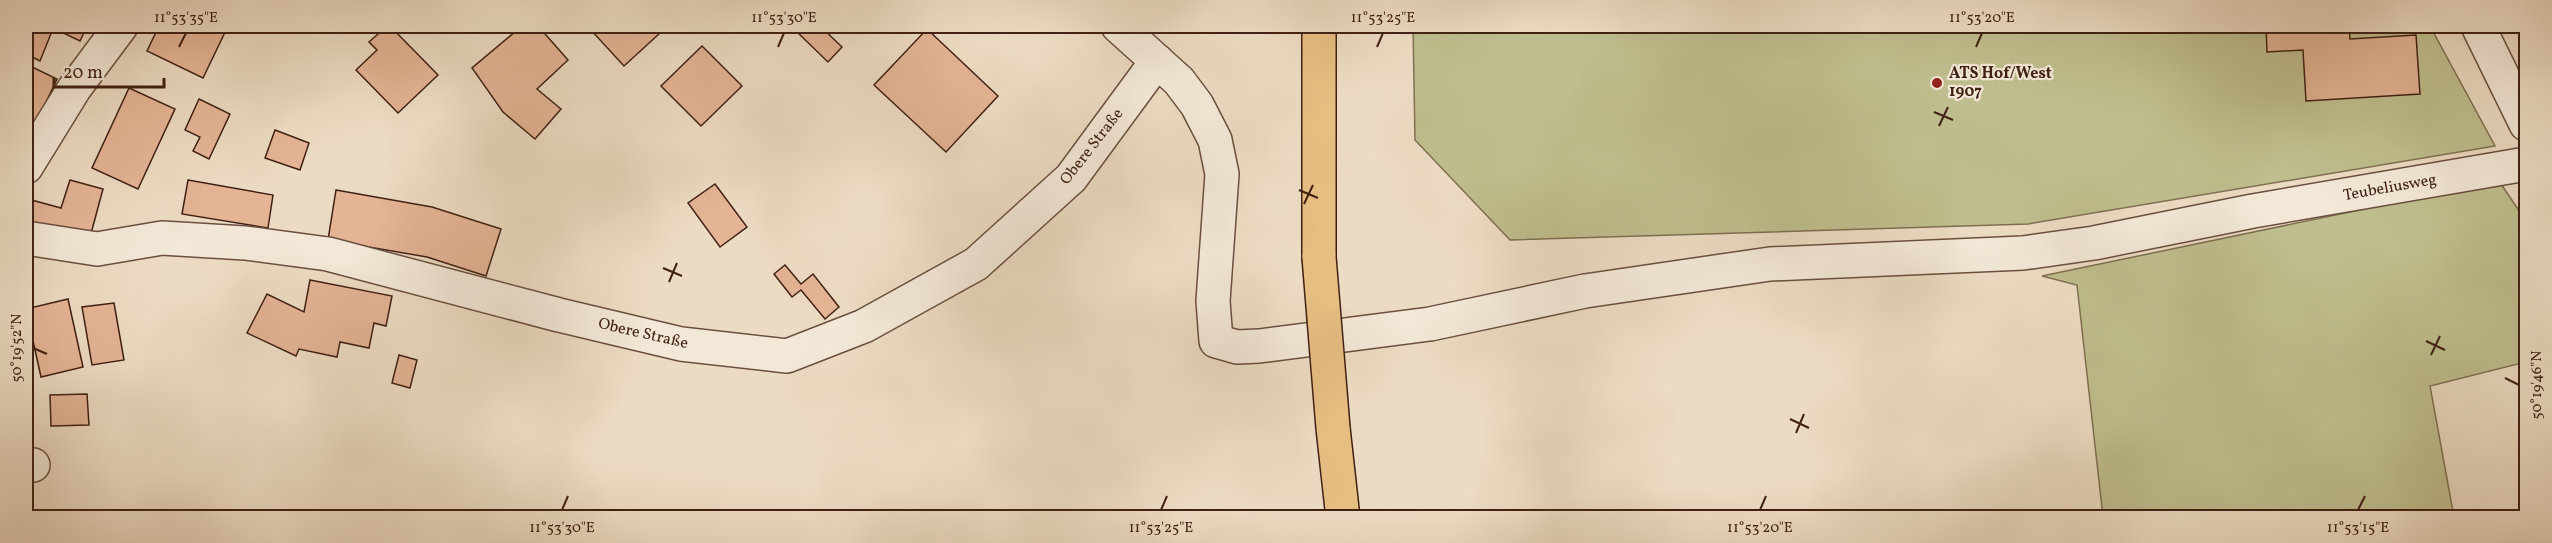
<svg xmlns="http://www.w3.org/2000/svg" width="2552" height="543" viewBox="0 0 2552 543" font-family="Vollkorn,serif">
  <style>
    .green { fill: #bfbe8e; stroke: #806f50; stroke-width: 1.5 }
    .building { fill: #e4b495; stroke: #402013; stroke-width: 1.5 }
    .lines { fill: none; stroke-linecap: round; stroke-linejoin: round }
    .minor-casing { stroke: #6b4f3f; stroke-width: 36 }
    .major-casing { stroke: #402013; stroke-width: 36 }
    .minor { stroke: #f3e8d8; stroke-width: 33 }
    .major { stroke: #e6be82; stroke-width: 33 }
    .major-bridge-casing { stroke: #402013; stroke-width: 36; stroke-linecap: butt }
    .major-bridge { stroke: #e6be82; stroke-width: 33 }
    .ticks { fill: none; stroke: #402013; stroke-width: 2 }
    .poi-dot { fill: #8f2418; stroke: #f3e8d8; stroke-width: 2 }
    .labels { text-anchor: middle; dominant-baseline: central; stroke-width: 4.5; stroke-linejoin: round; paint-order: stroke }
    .poi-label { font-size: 16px; font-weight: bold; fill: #402013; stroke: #f3e8d8; text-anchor: start }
    .street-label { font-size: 16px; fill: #402013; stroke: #f3e8d8 }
    .neatline { fill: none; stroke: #402013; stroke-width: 2 }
    .ticks-label { font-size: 15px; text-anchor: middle; fill: #402013 }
  </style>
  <rect width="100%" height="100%" fill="#ecdbc3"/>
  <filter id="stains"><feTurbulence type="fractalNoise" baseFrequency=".00333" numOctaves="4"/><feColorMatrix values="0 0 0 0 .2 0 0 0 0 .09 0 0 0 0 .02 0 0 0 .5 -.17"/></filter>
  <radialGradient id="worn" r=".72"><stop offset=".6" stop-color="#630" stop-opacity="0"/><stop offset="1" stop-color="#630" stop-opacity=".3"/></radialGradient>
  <g class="green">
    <polygon points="1413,26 2430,26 2495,146 2028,224 1510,240 1415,140"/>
    <polygon points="2499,181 2526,221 2526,362 2430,386 2454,517 2103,517 2077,285 2042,276"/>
  </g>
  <g class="building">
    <polygon points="26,26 42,26 52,31 40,61 26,54"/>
    <polygon points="49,26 87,26 80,41"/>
    <polygon points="159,26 228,26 203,78 147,51"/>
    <polygon points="387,26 390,26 438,75 398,113 356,70 377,50 369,42"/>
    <polygon points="522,26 538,26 568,60 537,89 561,109 535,139 503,112 472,68"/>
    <polygon points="592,26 653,26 660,33 624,66 589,28"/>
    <polygon points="801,26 820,26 842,47 828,62 796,31"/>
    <polygon points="2266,26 2349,26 2350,39 2416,35 2420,94 2306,101 2303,50 2267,52"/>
    <polygon points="927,29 998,96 946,152 874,85"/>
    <polygon points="702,46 742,86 701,126 661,86"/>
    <polygon points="26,64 57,79 26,144"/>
    <polygon points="129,88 175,109 138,189 92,168"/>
    <polygon points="199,99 230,114 209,159 193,151 200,137 185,130"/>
    <polygon points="275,130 309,143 300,170 265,158"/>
    <polygon points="70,180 103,189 89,241 26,224 28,199 61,208"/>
    <polygon points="188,180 273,195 268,228 182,214"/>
    <polygon points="715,184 747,227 720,247 688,203"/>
    <polygon points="336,190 432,207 501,229 486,276 427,257 328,240"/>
    <polygon points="785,265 801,284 813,274 839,307 825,319 801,290 792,297 774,274"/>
    <polygon points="310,280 392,296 386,326 374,323 369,348 340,342 337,357 299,349 296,356 247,333 267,294 304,312"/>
    <polygon points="68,299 83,367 41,377 26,309"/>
    <polygon points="114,303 124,360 92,365 82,307"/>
    <polygon points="399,355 417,360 410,388 392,383"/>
    <polygon points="87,394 89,425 51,426 50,395"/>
  </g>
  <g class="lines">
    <defs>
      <g id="minor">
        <polyline points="1118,26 1179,81 1197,105 1215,140 1222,174 1213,301 1216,341 1237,347 1259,346 1430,324 1585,291 1770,264 2023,253 2094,243 2253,211 2526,164"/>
        <polyline points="2478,26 2526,124"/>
        <polyline points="26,167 74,89 121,26"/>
        <polyline points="26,238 97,249 162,238 245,243 328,254 559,315 681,344 787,356 864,326 976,264 1071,178 1157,61"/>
        <polyline points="26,465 33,465"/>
      </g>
      <g id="major">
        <polyline points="1319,257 1319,26"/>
        <polyline points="1333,428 1343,518"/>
      </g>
    </defs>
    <use href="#minor" class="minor-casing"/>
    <use href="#major" class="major-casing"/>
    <use href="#minor" class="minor"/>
    <use href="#major" class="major"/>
    <defs>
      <polyline id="major-bridge" points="1319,257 1333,428"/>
    </defs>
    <use href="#major-bridge" class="major-bridge-casing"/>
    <use href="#major-bridge" class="major-bridge"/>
  </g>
  <path class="ticks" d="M 179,47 L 186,33M 778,47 L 784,33M 1377,47 L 1383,33M 1976,47 L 1982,33M 1934,112 L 1953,120M 1939,126 L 1948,107M 1299,190 L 1318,198M 1304,204 L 1313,185M 663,268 L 682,276M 669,282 L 677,263M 2426,341 L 2445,350M 33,348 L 47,354M 2431,355 L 2440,336M 2505,378 L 2519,385M 1790,419 L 1809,428M 1796,433 L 1804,414M 562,510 L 568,496M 1161,510 L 1167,496M 1760,510 L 1766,496M 2358,510 L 2365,496"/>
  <circle class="poi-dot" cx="1937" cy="83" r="6"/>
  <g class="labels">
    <g class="poi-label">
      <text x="1949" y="74">ATS Hof/West<tspan x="1949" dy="18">1907</tspan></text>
    </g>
    <g class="street-label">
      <text transform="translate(1092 147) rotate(-52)">Obere Straße</text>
      <text transform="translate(2390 188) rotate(-10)">Teubeliusweg</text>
      <text transform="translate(643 334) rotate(13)">Obere Straße</text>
    </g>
  </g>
  <rect width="2552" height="543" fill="none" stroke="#ecdbc3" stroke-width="66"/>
  <path d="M54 78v9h110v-9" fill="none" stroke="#402013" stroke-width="3"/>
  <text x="63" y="78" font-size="18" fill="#402013" stroke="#f3e8d8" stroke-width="4.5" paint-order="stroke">20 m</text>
  <rect x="33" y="33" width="2486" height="477" class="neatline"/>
  <g class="ticks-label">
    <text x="186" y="22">11°53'35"E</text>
    <text x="784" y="22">11°53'30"E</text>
    <text x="1383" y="22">11°53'25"E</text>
    <text x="1982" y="22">11°53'20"E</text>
    <text transform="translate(16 348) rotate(-90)" y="5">50°19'52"N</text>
    <text transform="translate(2536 385) rotate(-90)" y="5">50°19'46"N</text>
    <text x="562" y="532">11°53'30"E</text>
    <text x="1161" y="532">11°53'25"E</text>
    <text x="1760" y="532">11°53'20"E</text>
    <text x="2358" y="532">11°53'15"E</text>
  </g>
  <rect width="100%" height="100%" filter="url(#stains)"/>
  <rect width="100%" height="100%" fill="url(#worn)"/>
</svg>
